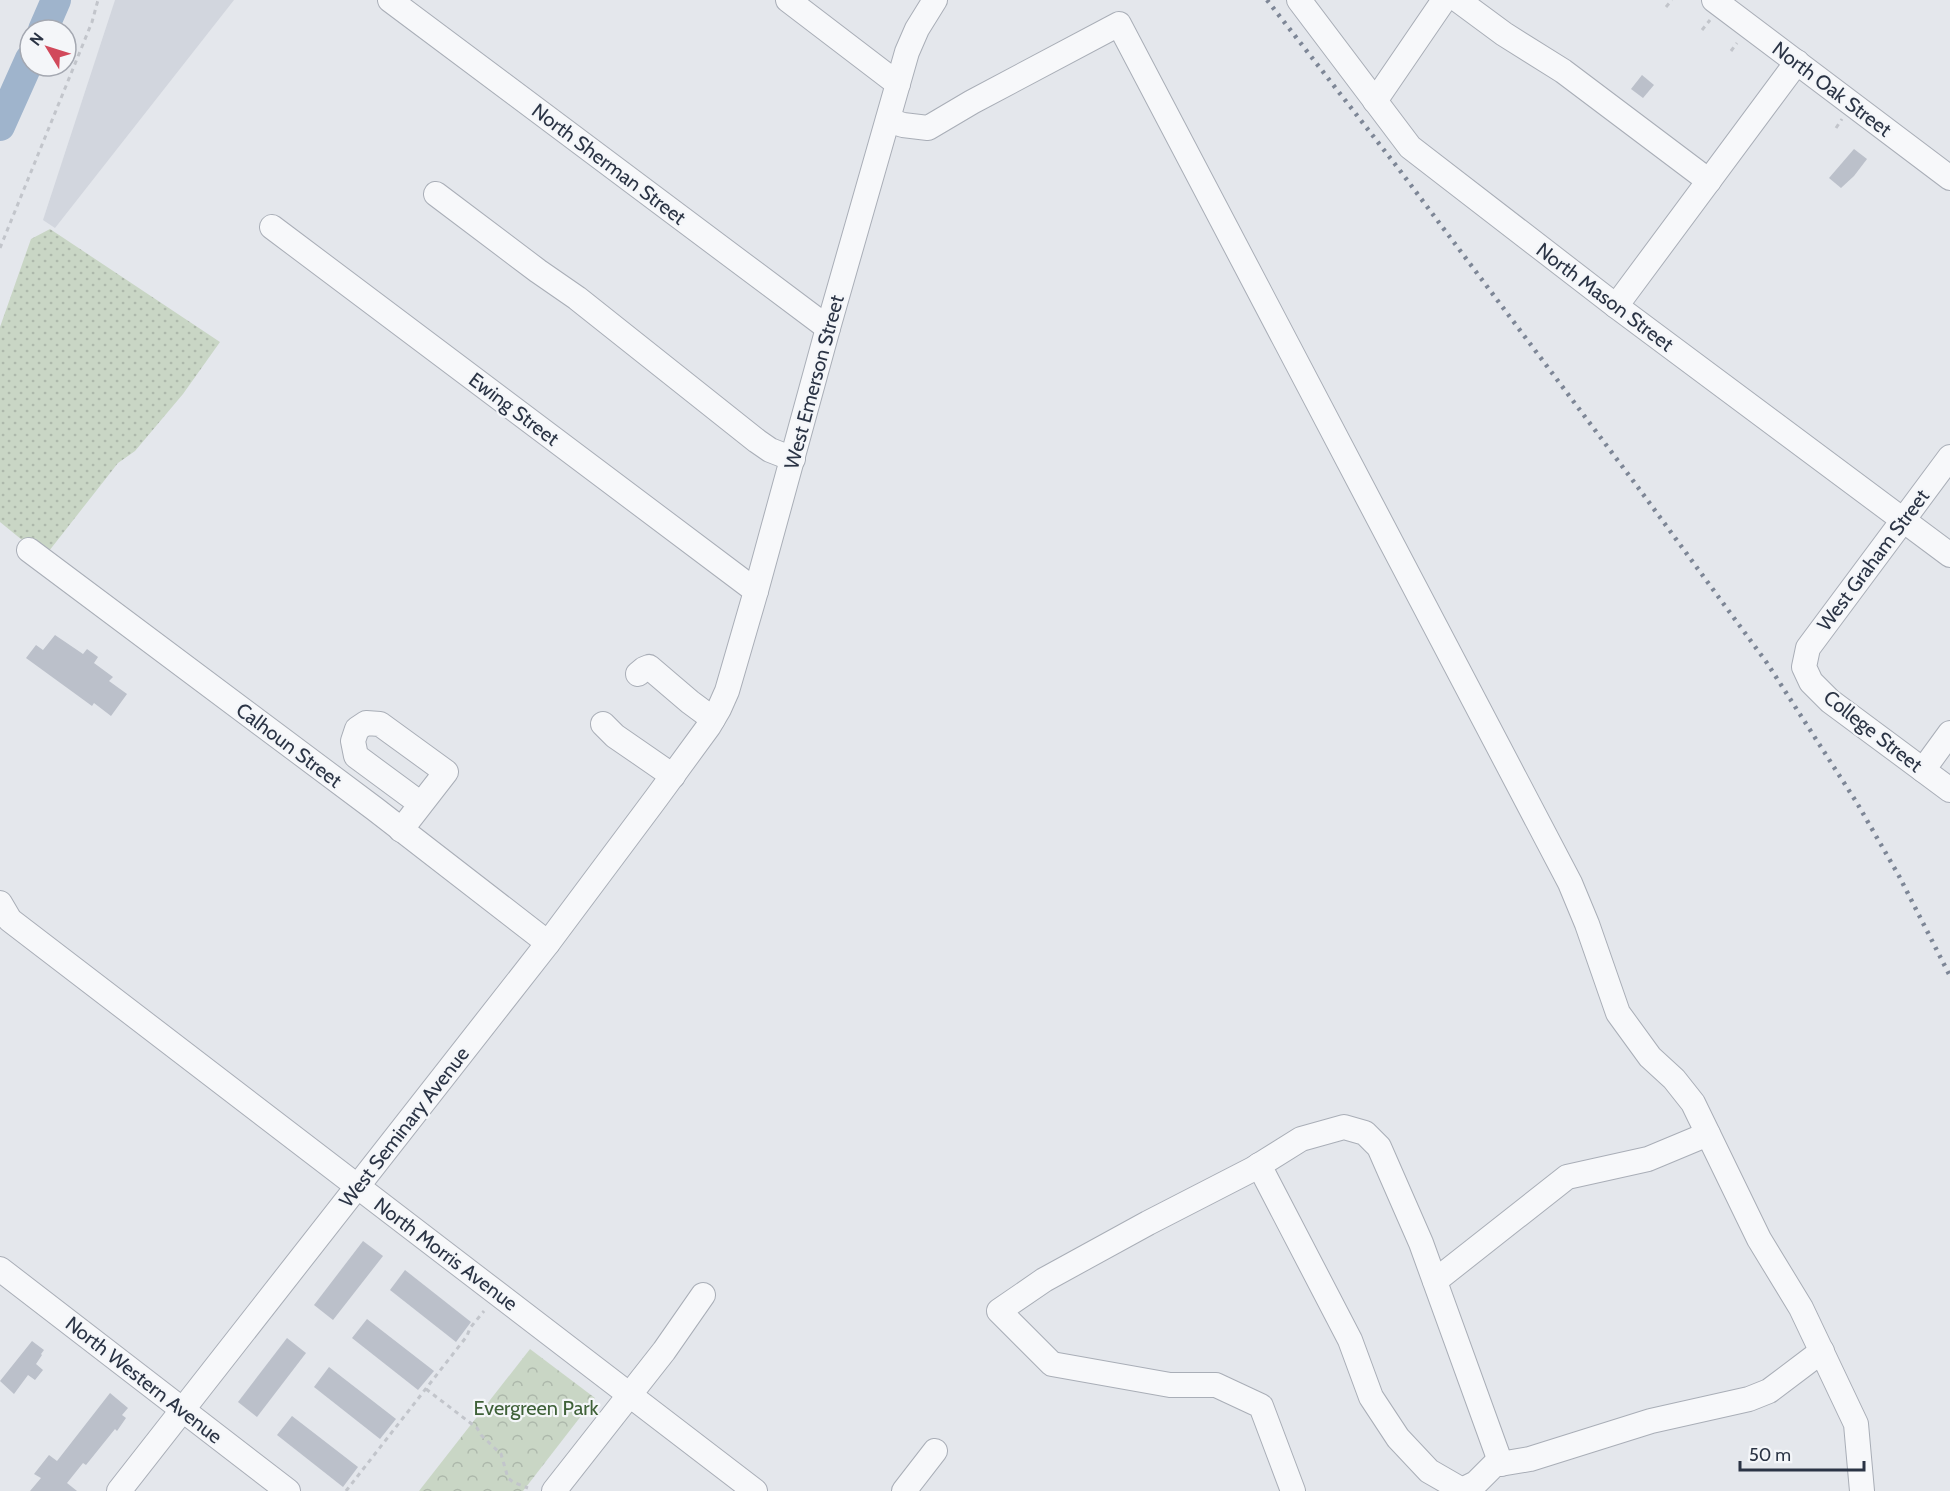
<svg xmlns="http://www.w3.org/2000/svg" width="1950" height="1491" viewBox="0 0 1950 1491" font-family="Cabin,sans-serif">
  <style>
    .built { fill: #d2d6de }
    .grass { fill: url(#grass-dots) }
    .park { fill: url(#park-crowns) }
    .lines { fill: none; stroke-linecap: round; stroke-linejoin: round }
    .river { stroke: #9fb4cc; stroke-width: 30 }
    .building { fill: #bbc0ca }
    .minor-casing { stroke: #a9aeb7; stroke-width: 26 }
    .path { stroke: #c2c5cb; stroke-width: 3; stroke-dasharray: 4.5 4.5; stroke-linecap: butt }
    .minor { stroke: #f7f8fa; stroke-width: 24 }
    .rail { stroke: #7d8696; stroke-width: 4.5; stroke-dasharray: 3 6; stroke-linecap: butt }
    .labels { text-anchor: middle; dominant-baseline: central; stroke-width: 4.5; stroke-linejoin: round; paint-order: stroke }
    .street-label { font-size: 20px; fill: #2b3445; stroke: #f4f6f9 }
    .park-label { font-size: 20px; fill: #3f6138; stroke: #f4f6f9 }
  </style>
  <defs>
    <pattern id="grass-dots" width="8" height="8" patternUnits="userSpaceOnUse" patternTransform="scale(1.5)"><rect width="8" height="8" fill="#c9d6c5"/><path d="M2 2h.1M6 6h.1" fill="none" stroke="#adb8ab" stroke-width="1.8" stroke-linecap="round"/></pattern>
    <pattern id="park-crowns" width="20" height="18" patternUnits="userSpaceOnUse" patternTransform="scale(1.5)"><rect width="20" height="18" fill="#c9d6c5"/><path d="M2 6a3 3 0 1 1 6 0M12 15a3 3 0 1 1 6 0" fill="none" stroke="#adb8ab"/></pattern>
  </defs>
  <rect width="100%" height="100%" fill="#e4e7ec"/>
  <polygon class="built" points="115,0 234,0 55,228 43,220"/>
  <polygon class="grass" points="50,229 220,342 183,394 135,451 118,463 49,551 27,544 0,522 0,327 31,239"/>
  <polygon class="park" points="530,1349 595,1398 523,1491 419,1491"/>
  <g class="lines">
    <g class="river">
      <polyline points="43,30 56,0"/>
      <polyline points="0,126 30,59"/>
    </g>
  </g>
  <g class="building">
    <polygon points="1642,75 1654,85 1643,98 1631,89"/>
    <polygon points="1854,149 1867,159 1854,176 1841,188 1829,178"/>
    <polygon points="55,635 83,654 87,649 98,657 94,663 113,677 109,681 127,694 111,716 94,703 92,706 26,658 36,645 43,650"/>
    <polygon points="363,1241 383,1256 333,1320 314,1305"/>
    <polygon points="405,1270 471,1322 456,1342 390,1290"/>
    <polygon points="367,1319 434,1371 418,1390 352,1338"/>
    <polygon points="287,1338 306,1353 257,1417 238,1402"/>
    <polygon points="32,1341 44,1350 41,1354 42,1355 36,1364 43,1370 35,1380 28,1375 14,1394 0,1381"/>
    <polygon points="329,1367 396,1419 380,1439 314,1387"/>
    <polygon points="110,1393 128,1408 122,1415 126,1418 117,1431 115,1429 86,1465 83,1463 67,1483 77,1491 30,1491 41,1478 34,1474 49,1455 57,1461"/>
    <polygon points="292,1416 358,1467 343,1487 277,1435"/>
  </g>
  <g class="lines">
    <defs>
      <g id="minor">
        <polyline points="390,0 828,328"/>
        <polyline points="788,0 898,84"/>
        <polyline points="1299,0 1410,147 1616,306 1950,555"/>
        <polyline points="1458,0 1504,34 1563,71 1709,181"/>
        <polyline points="1714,0 1950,178"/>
        <polyline points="1375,101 1444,0"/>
        <polyline points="888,120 903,125 928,128 972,102 1119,24 1570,883 1587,924 1618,1013 1650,1057 1674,1079 1693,1103 1759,1239 1801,1308 1856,1424 1862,1491"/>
        <polyline points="436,194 538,271 577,298 757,441 770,450 793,459"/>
        <polyline points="272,227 756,591"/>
        <polyline points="1616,306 1797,62"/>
        <polyline points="1950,457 1808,648 1804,667 1811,682 1830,701 1950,790"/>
        <polyline points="29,550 375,809 548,943"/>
        <polyline points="638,674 644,669 649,667 690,702 713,719"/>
        <polyline points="603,724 615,736 673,776"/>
        <polyline points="1923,770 1950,733"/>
        <polyline points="401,830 446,772 380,724 366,723 357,729 353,741 356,756 421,804"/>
        <polyline points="0,903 10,920 755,1491"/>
        <polyline points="1259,1165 1350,1340 1371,1397 1398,1438 1429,1471 1462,1490"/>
        <polyline points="0,1269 288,1491"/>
        <polyline points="1435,1281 1567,1177 1648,1159 1708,1134"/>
        <polyline points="119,1491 548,943 657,797 709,726 719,709 727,691 756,591 828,328 907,52 917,29 935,0"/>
        <polyline points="554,1491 664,1351 703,1295"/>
        <polyline points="904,1491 935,1451"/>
        <polyline points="1293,1491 1261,1406 1216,1385 1170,1385 1052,1364 999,1311 1044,1280 1148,1223 1253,1169 1301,1139 1344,1127 1365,1133 1379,1147 1421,1243 1501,1464"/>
        <polyline points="1460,1491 1476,1483 1494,1465 1530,1459 1651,1421 1749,1399 1769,1391 1822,1351"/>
      </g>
    </defs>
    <use href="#minor" class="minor-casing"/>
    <g class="path">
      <polyline points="1666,7 1672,0"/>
      <polyline points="1702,30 1710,20"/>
      <polyline points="1731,51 1737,43"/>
      <polyline points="1836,128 1842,119"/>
      <polyline points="0,248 92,22 98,0"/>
      <polyline points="426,1389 477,1428 481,1435 501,1454 508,1478 513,1482 528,1488"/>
      <polyline points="346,1491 467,1336 470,1328 484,1311"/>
    </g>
    <use href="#minor" class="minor"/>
    <polyline class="rail" points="1267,0 1398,168 1637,486 1767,663 1857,803 1899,876 1950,976"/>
  </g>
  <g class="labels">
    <g class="street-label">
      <text transform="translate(1832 89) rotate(37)">North Oak Street</text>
      <text transform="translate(609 164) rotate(37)">North Sherman Street</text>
      <text transform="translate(1605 297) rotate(37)">North Mason Street</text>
      <text transform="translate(814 382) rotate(-75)">West Emerson Street</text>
      <text transform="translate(514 409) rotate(37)">Ewing Street</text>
      <text transform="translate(1873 560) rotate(-53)">West Graham Street</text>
      <text transform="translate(1873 731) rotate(38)">College Street</text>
      <text transform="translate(289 745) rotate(37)">Calhoun Street</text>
      <text transform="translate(404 1127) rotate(-52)">West Seminary Avenue</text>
      <text transform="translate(446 1254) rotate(37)">North Morris Avenue</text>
      <text transform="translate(144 1380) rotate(38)">North Western Avenue</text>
    </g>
    <g class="park-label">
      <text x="536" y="1408">Evergreen Park</text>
    </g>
  </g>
  <g transform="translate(48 48) rotate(308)"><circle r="28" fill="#f4f6f9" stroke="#a4a8b1" stroke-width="1.5"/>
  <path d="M0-4.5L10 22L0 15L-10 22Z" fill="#d1495b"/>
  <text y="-9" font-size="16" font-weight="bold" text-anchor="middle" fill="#2b3445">N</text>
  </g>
  <path d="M1740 1461v9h124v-9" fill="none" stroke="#2b3445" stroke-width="3"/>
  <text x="1749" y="1461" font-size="18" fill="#2b3445" stroke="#f4f6f9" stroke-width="4.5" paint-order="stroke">50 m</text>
</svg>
